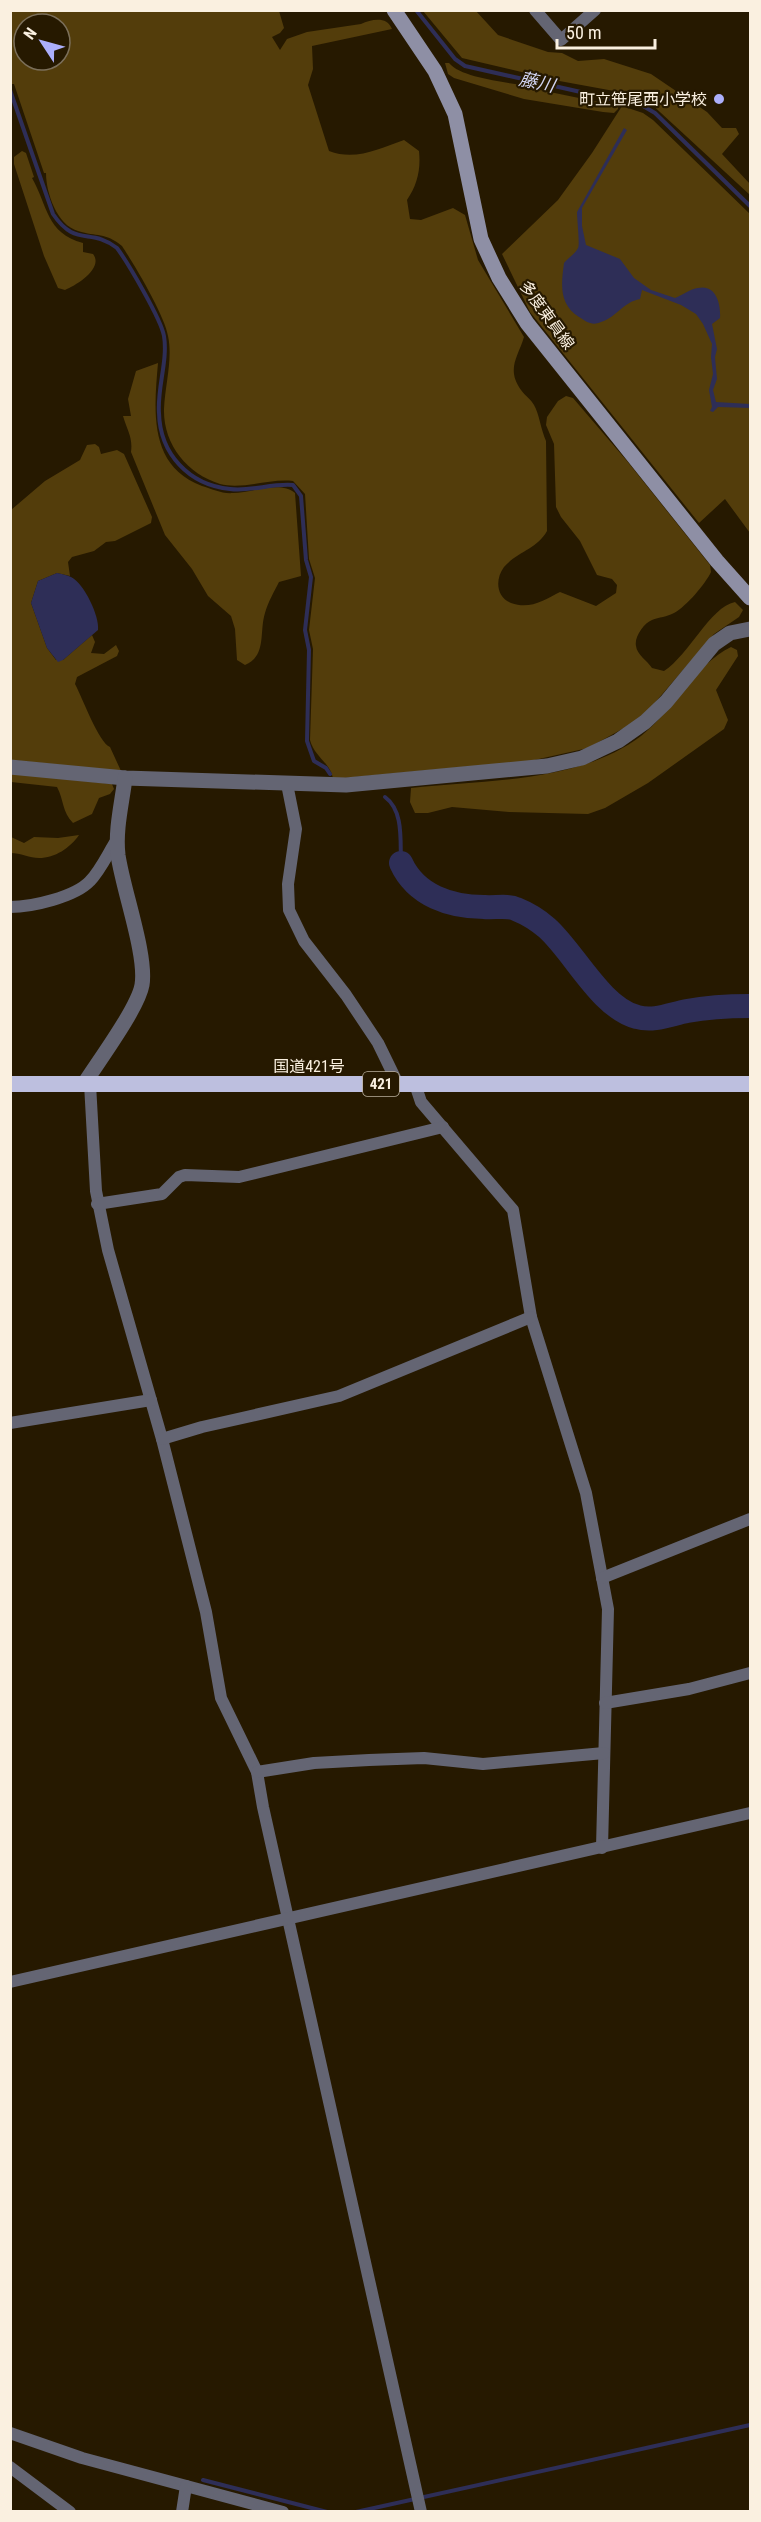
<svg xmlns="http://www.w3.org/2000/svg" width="761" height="2522" viewBox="0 0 761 2522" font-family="'Roboto Condensed','Noto Sans JP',sans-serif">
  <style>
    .green { fill: #533d0b; fill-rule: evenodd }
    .water { fill: #2e2e57 }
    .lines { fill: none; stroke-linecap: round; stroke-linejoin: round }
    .stream { stroke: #2e2e57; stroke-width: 4 }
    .river { stroke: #2e2e57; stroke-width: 24 }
    .minor { stroke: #646573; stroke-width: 12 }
    .tertiary { stroke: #646573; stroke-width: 15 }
    .secondary { stroke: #8e8fa5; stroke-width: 15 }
    .trunk { stroke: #bdbfdf; stroke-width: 16 }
    .poi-dot { fill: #acaffb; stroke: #261900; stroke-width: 2 }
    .labels { text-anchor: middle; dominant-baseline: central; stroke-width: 4.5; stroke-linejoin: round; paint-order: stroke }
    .shield { fill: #261900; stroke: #bab09d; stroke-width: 1.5 }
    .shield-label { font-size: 15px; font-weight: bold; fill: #faf0e0 }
    .poi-label { font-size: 16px; fill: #faf0e0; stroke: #261900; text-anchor: end }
    .street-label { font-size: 16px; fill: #faf0e0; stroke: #261900 }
    .water-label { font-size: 18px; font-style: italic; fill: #d2d5f3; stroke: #261900 }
  </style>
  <rect width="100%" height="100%" fill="#261900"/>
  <g class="green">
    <path d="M 11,11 L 279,11 L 284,28 L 280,33 L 272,37 L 280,50 L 287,39 L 307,32 L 361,24 C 372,19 387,16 392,29 L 312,46 L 313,69 L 308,85 L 329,151 C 355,161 379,149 404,140 L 419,151 C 421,170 417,185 407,200 L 410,219 L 421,220 L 453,208 L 465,215 L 478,260 L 524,337 C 518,357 506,369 521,390 C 525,396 531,399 534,405 C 539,413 541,430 546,441 L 547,531 C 537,549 517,552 504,567 C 495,579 496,597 511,603 C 530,610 544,600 560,592 L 596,606 L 616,593 L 617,585 L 612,579 L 597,575 L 580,541 L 561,517 L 556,507 L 554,444 L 546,425 L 547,417 L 558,401 L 566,396 L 573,398 L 627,461 L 710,565 L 711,572 C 706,583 686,607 674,613 C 667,617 659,617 652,620 C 644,623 634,637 636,646 C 637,655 647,660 652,668 L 664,671 C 689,655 710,607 735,602 L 743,610 L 739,617 L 714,634 L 652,706 L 633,723 L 588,748 L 530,761 L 333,779 C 331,763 315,758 310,740 L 313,649 L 309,630 L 315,578 L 309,559 L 305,494 L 293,481 C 270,478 243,490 220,484 C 187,474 163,444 164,409 C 165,385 173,359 168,336 C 165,316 134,264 122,246 C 105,232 97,237 78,231 C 57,225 46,193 46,173 L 44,173 L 14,84 L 11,84 ZM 24,24 L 60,24 L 60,60 L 24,60 Z"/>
    <polygon points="423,11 476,11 498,35 548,52 562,53 578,61 604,59 651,74 707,112 722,128 736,128 739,134 722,154 750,184 750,195 648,101 625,93 543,78 531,71 530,74 462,58"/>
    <path d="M 445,63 L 449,63 C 461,78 507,82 526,86 L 527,90 L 540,90 L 618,106 L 618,109 L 614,113 L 603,112 L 524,99 L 454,78 L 448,74 Z"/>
    <polygon points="622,106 643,113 653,120 750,214 750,533 725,499 699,523 530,312 502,254 558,200 592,153"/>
    <path d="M 22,151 L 26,153 L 34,177 L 32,178 C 48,206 46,233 83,243 L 83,252 L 93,254 C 104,268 77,285 65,290 L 58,288 L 44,256 L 14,164 L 14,157 Z"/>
    <path d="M 158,363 C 154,410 148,466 202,486 C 212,489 222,494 233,493 C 251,493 280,480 295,493 L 301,576 L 279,582 C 274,592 268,602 265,613 C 259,632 267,656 245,665 L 237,660 L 235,629 L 231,616 L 208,596 L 192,569 L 165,535 L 131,452 C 133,437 127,430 123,416 L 131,416 L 128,399 L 136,371 Z"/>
    <path d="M 95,444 L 99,447 L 101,454 L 117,450 L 124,454 L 152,517 L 151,523 L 115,541 L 106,542 L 94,551 L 72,557 L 68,562 L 70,576 L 57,573 L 38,581 L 31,603 L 47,648 L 56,660 L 63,660 L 92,635 L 95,642 L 91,653 L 104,654 L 116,645 L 119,651 L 117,656 L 77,677 L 75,684 C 82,697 99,743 110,747 L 121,771 L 11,760 L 11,510 L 45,481 L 80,460 L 87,445 Z"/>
    <path d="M 731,647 L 737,650 L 738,656 L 716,690 L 728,720 L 724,729 L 648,783 L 605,808 L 588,814 L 509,812 L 452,807 L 428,813 L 415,813 L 410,802 L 411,788 C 485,780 579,783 641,736 C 673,711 695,664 731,647 Z"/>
    <path d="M 11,773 L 112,784 L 114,789 L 110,794 L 99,798 L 92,814 L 73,823 C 62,812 64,800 57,787 L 11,782 Z"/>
    <path d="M 79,835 C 70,848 55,858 39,858 C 30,858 20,853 11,853 L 11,837 L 24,843 L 34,837 L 58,838 Z"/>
  </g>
  <g class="water">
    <path d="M 624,128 L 627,130 L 582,208 L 582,226 L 586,245 L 620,259 L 634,278 L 651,290 L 675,298 C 683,295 690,289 698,288 C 716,284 721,304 720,318 L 712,324 L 717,349 L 715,357 L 717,379 L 713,390 L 716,402 L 750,404 L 750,408 L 718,407 L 713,412 L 710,411 L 712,407 L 709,390 L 713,374 L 711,357 L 712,344 L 703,324 L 696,314 L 681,305 L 642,290 L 640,299 C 623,302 617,317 601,322 C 592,326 587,322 579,317 C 559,304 561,285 564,263 C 568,258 576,253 578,248 C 580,246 577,219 577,212 Z"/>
    <path d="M 57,573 C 62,574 67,575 71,577 C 84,583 100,617 98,630 L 63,660 L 58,662 L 47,648 L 31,603 L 38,581 Z"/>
  </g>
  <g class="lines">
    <g class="stream">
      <polyline points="416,10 455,59 465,66 643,106 655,113 750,206"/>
      <path d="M 10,90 L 53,214 C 76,248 90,227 117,248 C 128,263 161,319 164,336 C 168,361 157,388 159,413 C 160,454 189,485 230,489 C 250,492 272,483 293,485 L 301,496 L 306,560 L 311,577 L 305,630 L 309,650 L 307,741 L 314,761 L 326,768 L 330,774"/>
      <path d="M 385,797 C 404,811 400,841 401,863"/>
      <polyline points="203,2480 327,2512"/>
      <polyline points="356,2512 750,2425"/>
    </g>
    <path class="river" d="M 401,863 C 416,896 451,907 484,907 C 494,908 508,905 516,909 C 526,913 539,921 547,928 C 574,952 601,1008 637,1017 C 654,1022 671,1014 687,1011 C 708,1007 729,1006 750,1006"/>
    <g class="minor">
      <polyline points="535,10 561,40 595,10"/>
      <polyline points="287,784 296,829 288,884 289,910 304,941 346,995 378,1043 398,1084"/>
      <path d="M 10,907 C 32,907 75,897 90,881 C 101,870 109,851 118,838"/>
      <polyline points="90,1084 96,1191 108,1250 162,1439 206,1612 221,1698 257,1772 263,1807 421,2512"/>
      <polyline points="415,1084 421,1102 513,1210 531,1317 586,1493 608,1609 602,1848"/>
      <polyline points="97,1204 162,1194 179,1177 185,1175 239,1177 443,1127"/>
      <polyline points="10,1423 151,1400"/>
      <polyline points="162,1439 202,1427 339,1396 531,1317"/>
      <polyline points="602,1578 750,1519"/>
      <polyline points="605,1703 689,1689 750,1673"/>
      <polyline points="257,1772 314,1763 369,1760 424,1758 483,1764 604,1753"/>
      <polyline points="10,1982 750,1813"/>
      <polyline points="10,2433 82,2458 283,2512"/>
      <polyline points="10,2467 70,2512"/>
      <polyline points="182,2512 186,2486"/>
    </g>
    <g class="tertiary">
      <polyline points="10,767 125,778 346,785 547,766 582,758 618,741 645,722 666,702 714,644 730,633 750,629"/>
      <path d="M 84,1084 C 98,1062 138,1008 142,985 C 147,955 123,890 118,855 C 115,830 122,803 125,778"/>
    </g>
    <polyline class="secondary" points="394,10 435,71 455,114 481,239 499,278 527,323 717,561 750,598"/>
    <polyline class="trunk" points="10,1084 750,1084"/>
  </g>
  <circle class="poi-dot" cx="719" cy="99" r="6"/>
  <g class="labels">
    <rect class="shield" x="363" y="1072" width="36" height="24" rx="4.5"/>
    <g class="shield-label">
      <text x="381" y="1084">421</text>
    </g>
    <g class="poi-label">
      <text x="707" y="99">町立笹尾西小学校</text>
    </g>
    <g class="street-label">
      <text transform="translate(547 315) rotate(54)">多度東員線</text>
      <text x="309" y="1066">国道421号</text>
    </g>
    <g class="water-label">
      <text transform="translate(537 82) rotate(12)">藤川</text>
    </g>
  </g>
  <rect width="761" height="2522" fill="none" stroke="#faf0e0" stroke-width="24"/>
  <g transform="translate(42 42) rotate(306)"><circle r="28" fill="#261900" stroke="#7b6f5a" stroke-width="1.5"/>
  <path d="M0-4.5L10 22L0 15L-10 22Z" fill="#acaffb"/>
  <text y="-9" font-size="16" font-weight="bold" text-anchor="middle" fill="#faf0e0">N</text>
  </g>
  <path d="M557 39v9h98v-9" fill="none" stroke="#faf0e0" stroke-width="3"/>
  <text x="566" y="39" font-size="18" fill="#faf0e0" stroke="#261900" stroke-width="4.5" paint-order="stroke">50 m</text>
</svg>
